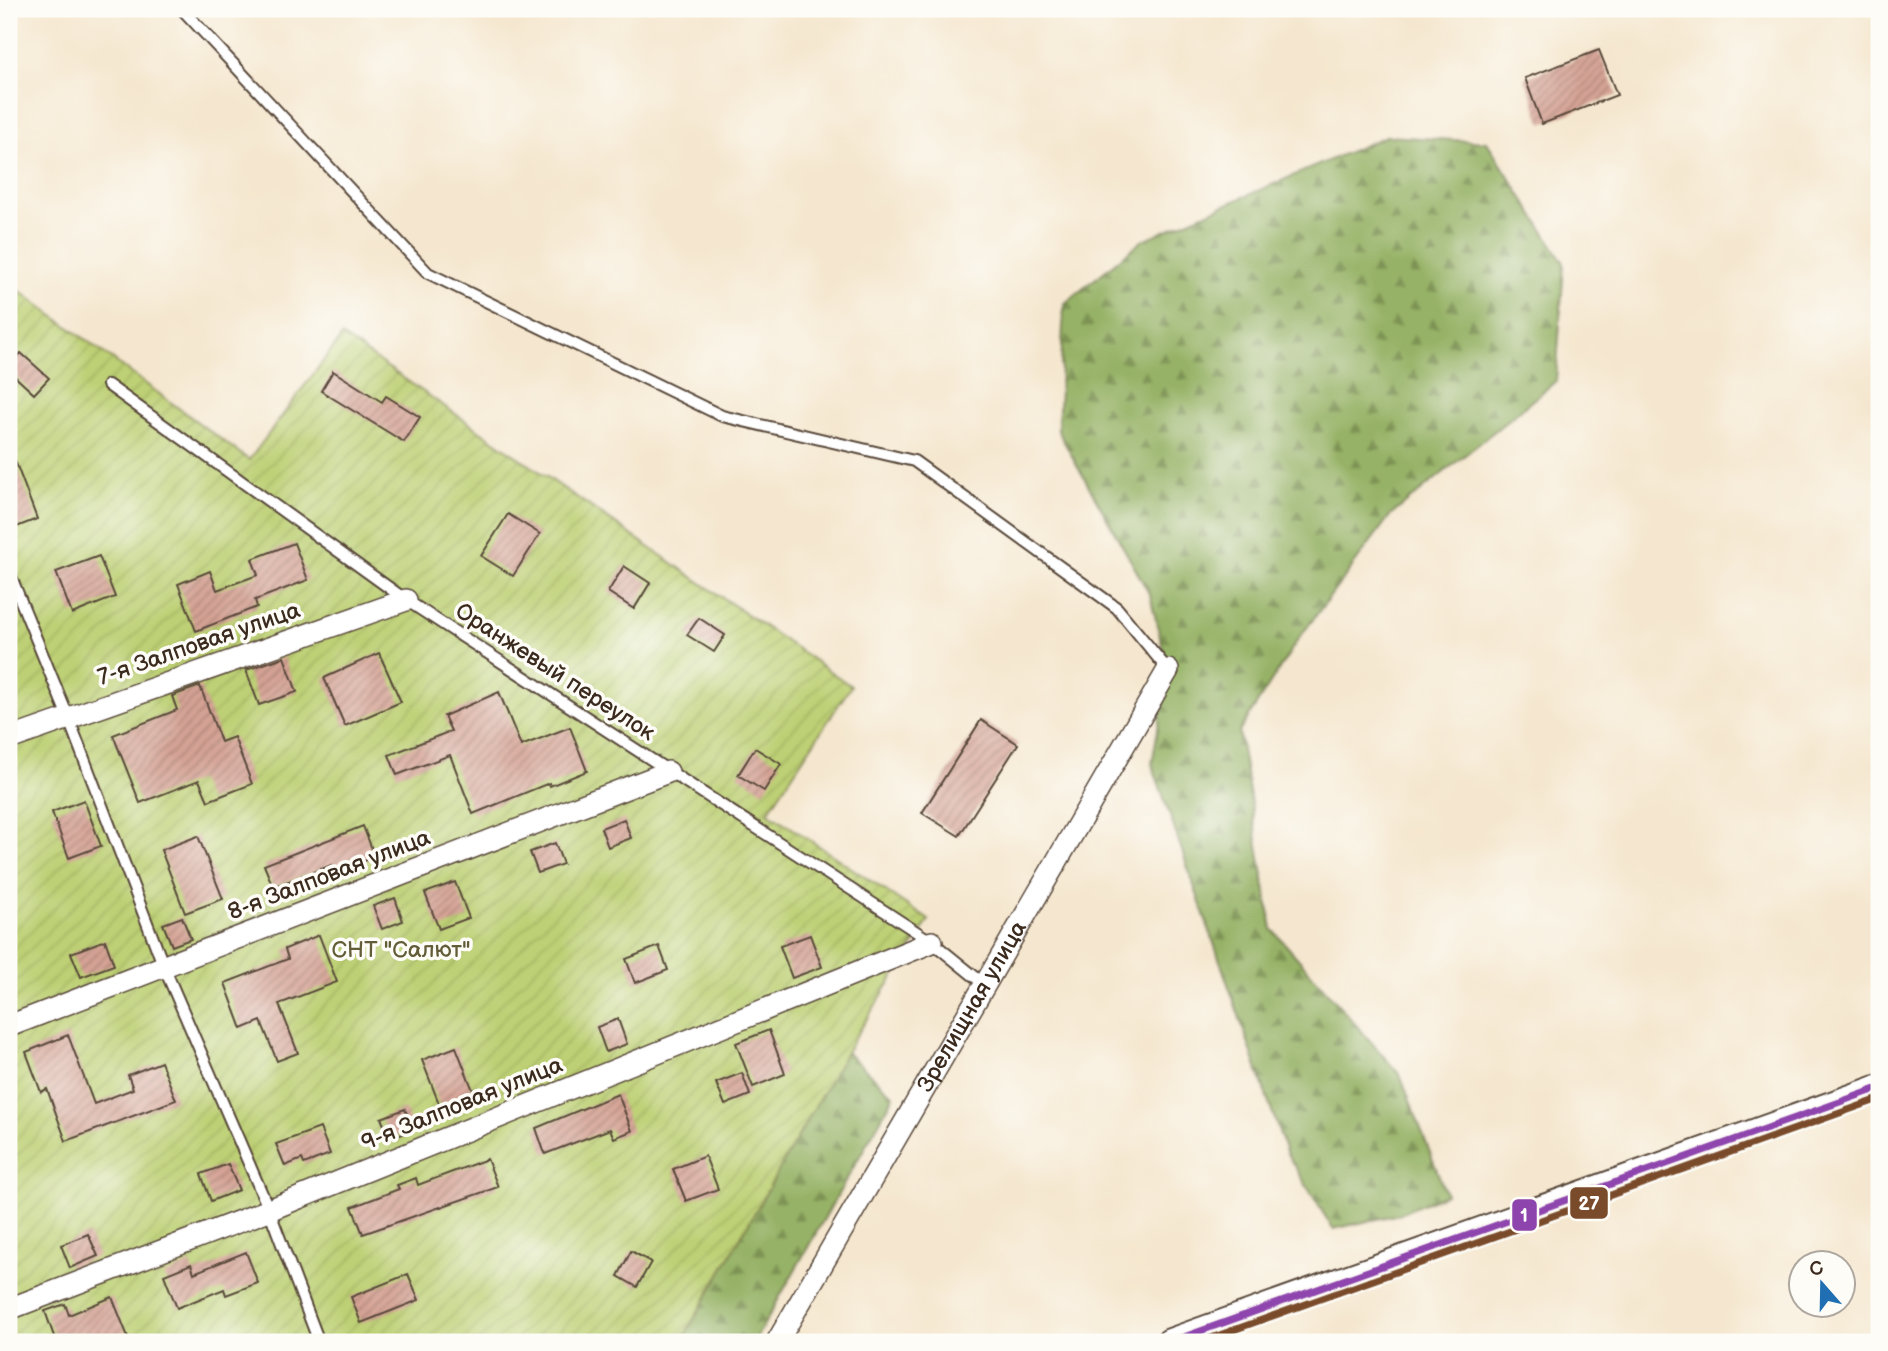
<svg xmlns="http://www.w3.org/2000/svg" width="1888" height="1351" viewBox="0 0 1888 1351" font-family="'Balsamiq Sans',sans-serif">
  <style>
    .forest { fill: url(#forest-firs); stroke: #686e42; stroke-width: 2 }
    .garden { fill: url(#garden-furrows); stroke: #7c7d49; stroke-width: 2 }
    .building { fill: url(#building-hatch) }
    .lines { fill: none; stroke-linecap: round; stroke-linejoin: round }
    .service-casing { stroke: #574639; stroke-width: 14 }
    .minor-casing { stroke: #574639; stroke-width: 24 }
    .tertiary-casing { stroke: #574639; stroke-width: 30 }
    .service { stroke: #fff; stroke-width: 10 }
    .minor { stroke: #fff; stroke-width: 21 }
    .tertiary { stroke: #fff; stroke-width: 26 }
    .bus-1-casing { stroke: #fdfcf7; stroke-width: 12 }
    .bus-2-casing { stroke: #fdfcf7; stroke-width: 12 }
    .bus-1 { stroke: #8e44ad; stroke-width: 7 }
    .bus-2 { stroke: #7a4b2a; stroke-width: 7 }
    .labels { text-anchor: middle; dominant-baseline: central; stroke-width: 7; stroke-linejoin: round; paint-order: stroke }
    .street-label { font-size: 23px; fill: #3b2a1e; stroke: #fdfcf7 }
    .park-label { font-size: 23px; fill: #625c38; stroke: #fdfcf7 }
    .line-badge { stroke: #fdfcf7; stroke-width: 2.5 }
    .badge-label { font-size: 19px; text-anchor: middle; font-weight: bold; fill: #fff }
  </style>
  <defs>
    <pattern id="forest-firs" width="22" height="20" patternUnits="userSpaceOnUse" patternTransform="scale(1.75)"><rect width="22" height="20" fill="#96b266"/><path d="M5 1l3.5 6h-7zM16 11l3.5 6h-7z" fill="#7c9153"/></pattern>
    <pattern id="garden-furrows" width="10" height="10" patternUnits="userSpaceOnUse" patternTransform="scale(1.75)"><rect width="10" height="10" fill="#bdd074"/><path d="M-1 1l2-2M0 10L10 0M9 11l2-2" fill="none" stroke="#a3b364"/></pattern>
    <pattern id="building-hatch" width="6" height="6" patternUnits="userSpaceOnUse" patternTransform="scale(1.75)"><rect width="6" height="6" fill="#d5a395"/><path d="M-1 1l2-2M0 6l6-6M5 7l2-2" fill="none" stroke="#ae8579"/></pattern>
  </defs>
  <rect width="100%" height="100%" fill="#fdfcf7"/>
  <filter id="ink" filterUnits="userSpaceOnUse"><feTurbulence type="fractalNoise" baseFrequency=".0143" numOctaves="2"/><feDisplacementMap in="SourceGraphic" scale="14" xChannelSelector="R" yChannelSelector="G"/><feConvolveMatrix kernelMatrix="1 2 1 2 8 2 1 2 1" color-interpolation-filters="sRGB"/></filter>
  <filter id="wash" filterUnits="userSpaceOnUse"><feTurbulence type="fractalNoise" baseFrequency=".00686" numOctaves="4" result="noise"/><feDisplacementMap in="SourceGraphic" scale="28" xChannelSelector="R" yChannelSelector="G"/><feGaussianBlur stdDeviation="1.57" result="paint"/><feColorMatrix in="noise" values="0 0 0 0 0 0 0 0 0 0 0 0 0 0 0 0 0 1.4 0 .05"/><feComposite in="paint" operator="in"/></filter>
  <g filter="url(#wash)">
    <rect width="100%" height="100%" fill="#f5e7cf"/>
    <g class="forest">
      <polygon points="1386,136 1487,142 1564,263 1556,381 1390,516 1297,641 1239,732 1272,929 1400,1075 1446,1194 1399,1214 1333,1229 1286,1152 1152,764 1168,670 1150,595 1058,431 1064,304 1143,240"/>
      <polygon points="846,1052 894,1096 754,1342 681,1342"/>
    </g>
    <polygon class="garden" points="9,283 249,460 342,336 851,686 768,812 929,920 846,1052 681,1342 9,1342"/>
    <g id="blocks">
      <g class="building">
        <polygon points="1599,50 1617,95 1542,124 1525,78"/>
        <polygon points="21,353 49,378 34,394 9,371 9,366"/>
        <polygon points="333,371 382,402 386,396 420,417 404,442 321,391"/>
        <polygon points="9,450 11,450 37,519 9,530"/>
        <polygon points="508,514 540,534 513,576 481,556"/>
        <polygon points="294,543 308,580 255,600 257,607 196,631 178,584 210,571 217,590 258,575 252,559"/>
        <polygon points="99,556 115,597 72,614 56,572"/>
        <polygon points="624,566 650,583 634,609 608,592"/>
        <polygon points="699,618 725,635 714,652 687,635"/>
        <polygon points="379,653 401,702 345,726 324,678"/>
        <polygon points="284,657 297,692 259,705 246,670"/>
        <polygon points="200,686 221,742 234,737 252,784 208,801 199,780 140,803 113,735 177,710 172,696"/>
        <polygon points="499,692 521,746 570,727 587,771 550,786 549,783 473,814 450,755 397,775 389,755 451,731 444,716"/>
        <polygon points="981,720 1018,744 959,836 922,813"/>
        <polygon points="755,748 781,764 764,791 738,775"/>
        <polygon points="84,800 101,846 69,858 52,812"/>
        <polygon points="624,819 631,838 608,847 601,828"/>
        <polygon points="363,826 375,857 335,872 332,865 273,887 264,865"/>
        <polygon points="198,836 223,899 185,913 161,850"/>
        <polygon points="555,843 563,864 538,873 530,852"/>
        <polygon points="455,882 469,918 439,929 425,893"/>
        <polygon points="395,898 403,921 382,929 373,906"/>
        <polygon points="182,917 191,939 172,946 163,924"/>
        <polygon points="319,935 337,982 279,1004 298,1053 277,1061 261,1021 242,1029 225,983 288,959 285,949"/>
        <polygon points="810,935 822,967 792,978 780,946"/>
        <polygon points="105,940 114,965 81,977 71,953"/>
        <polygon points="659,946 668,970 635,983 626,959"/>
        <polygon points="618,1019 627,1044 606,1052 597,1027"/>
        <polygon points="769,1030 785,1074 753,1087 736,1043"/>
        <polygon points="68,1035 94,1104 133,1089 128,1075 161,1062 176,1100 66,1141 47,1089 41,1092 26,1052"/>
        <polygon points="456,1047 474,1093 440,1106 422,1060"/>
        <polygon points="742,1073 750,1095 725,1105 716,1083"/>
        <polygon points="618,1094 632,1131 614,1138 610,1129 545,1154 536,1128"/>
        <polygon points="405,1109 413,1130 390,1139 381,1118"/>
        <polygon points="320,1128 330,1154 304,1164 302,1159 285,1166 276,1144"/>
        <polygon points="705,1156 718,1189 686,1201 673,1169"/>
        <polygon points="487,1159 498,1187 363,1234 352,1207 399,1189 397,1185 416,1178 418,1185"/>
        <polygon points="228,1164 239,1190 211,1201 201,1174"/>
        <polygon points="88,1234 98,1256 70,1268 61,1245"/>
        <polygon points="631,1251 651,1262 637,1287 618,1276"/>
        <polygon points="246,1252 258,1283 226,1295 224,1289 177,1308 164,1275 191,1264 194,1273"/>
        <polygon points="408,1274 419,1300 361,1323 351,1297"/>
        <polygon points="112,1297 130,1342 56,1342 45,1311 65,1304 69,1315"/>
      </g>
    </g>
  </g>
  <g filter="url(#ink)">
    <use href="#blocks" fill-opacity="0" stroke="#574639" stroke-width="2"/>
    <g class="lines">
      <defs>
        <g id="service">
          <polyline points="182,9 428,273 722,416 914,461 1117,608 1168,670"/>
          <polyline points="108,385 406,600 932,942 985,985"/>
          <polyline points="9,572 68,717 164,967 269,1210 319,1342"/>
        </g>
        <g id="minor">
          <polyline points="9,739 406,600"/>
          <polyline points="9,1026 668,772"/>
          <polyline points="9,1309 269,1210 932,942"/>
          <path id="s1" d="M 777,1342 L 1168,670"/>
        </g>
        <polyline id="tertiary" points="1170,1342 1879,1088"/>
      </defs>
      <use href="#service" class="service-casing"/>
      <use href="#minor" class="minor-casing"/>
      <use href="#tertiary" class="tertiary-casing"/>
      <use href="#service" class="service"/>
      <use href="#minor" class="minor"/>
      <use href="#tertiary" class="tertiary"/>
      <defs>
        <polyline id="bus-1" points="1170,1342 1879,1088"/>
        <polyline id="bus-2" points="1200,1342 1879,1099"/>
      </defs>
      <use href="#bus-1" class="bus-1-casing"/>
      <use href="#bus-2" class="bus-2-casing"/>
      <use href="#bus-1" class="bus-1"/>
      <use href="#bus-2" class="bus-2"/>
    </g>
  </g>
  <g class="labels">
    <g class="street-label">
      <text transform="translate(199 644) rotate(-19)">7-я Залповая улица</text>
      <text transform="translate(555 672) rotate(33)">Оранжевый переулок</text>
      <text transform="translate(329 875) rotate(-21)">8-я Залповая улица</text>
      <text stroke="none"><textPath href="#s1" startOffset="388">Зрелищная улица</textPath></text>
      <text transform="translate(462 1104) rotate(-22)">9-я Залповая улица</text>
    </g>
    <g class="park-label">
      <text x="401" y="950">СНТ "Салют"</text>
    </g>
  </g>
  <g class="line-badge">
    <rect x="1569" y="1186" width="40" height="34" rx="7" fill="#7a4b2a"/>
    <rect x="1511" y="1198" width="27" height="34" rx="7" fill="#8e44ad"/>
  </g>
  <g class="badge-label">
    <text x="1589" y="1210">27</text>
    <text x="1524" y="1222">1</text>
  </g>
  <rect width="1888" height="1351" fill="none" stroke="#fdfcf7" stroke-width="35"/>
  <g transform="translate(1822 1284) rotate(340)"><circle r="33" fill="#fdfcf7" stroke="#afa8a0" stroke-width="2"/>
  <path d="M0-5L12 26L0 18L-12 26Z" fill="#1f6fb2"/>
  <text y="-10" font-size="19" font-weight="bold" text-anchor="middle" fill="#3b2a1e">С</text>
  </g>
</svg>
